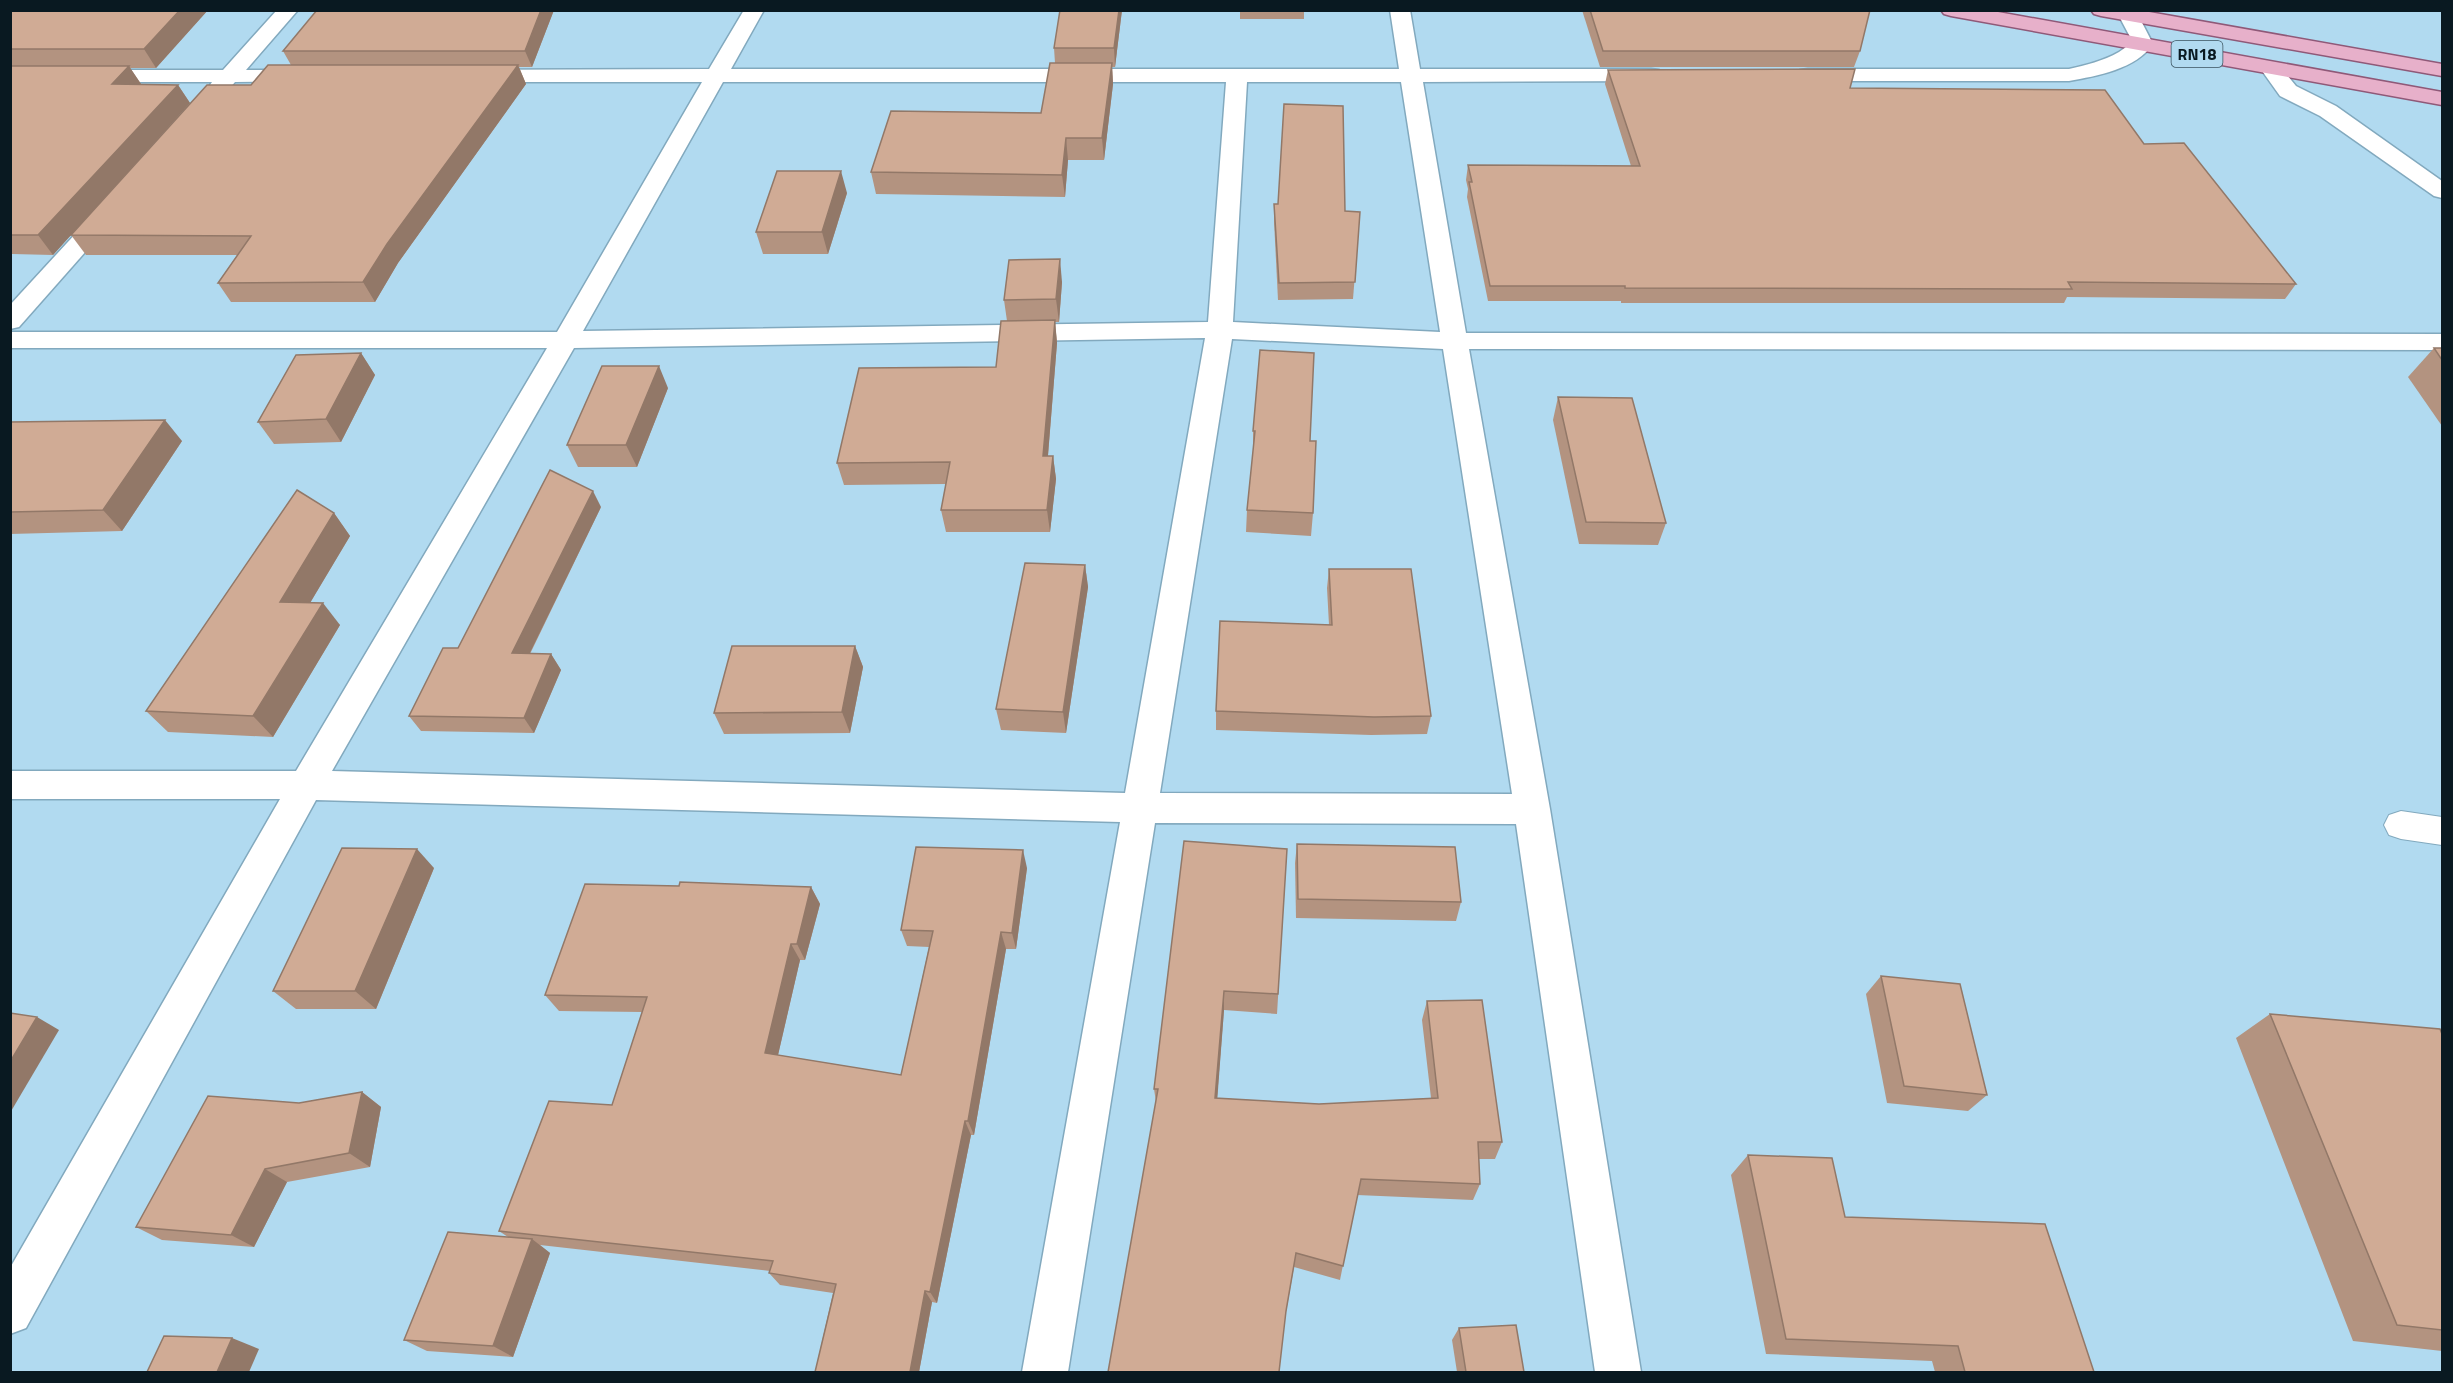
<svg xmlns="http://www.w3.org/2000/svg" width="2453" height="1383" viewBox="0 0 2453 1383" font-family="'Titillium Web',sans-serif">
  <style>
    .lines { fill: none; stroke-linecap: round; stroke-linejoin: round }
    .lane-casing { stroke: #82a9be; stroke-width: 2 }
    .street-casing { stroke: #82a9be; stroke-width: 3 }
    .secondary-casing { stroke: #82a9be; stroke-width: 3 }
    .primary-casing { stroke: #8f5978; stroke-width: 3 }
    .lane { fill: #fff; fill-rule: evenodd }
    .street { fill: #fff; fill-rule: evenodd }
    .secondary { fill: #fff; fill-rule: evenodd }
    .primary { fill: #e7b0ca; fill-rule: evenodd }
    .wall { fill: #b39380 }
    .shaded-wall { fill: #927868 }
    .building { fill: #d0ab95; stroke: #927868; stroke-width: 1.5 }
    .labels { text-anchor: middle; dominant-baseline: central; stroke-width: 5; stroke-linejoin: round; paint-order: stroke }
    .shield { fill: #b1daf0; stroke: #3b535f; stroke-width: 1.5 }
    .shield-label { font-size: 16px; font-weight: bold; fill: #091921 }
  </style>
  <rect width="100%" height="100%" fill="#b1daf0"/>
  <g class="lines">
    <defs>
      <polygon id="lane" points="2401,811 2442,817 2442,845 2401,839 2389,835 2384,825 2389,815"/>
      <g id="street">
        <path d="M 277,10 L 298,10 L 246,70 L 304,70 L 312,71 L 315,76 L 312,81 L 235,82 C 228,90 224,92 213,90 L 210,85 L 212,82 L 10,82 L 10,70 L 223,70 Z"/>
        <path d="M 744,10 L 764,10 L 731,69 L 1399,69 L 1390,10 L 1410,10 L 1420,69 L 1651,69 L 1659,70 L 1662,75 L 1659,80 L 1651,81 L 1423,82 L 1466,333 L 2442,334 L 2442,350 L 1469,349 L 1550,809 L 1641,1372 L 1595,1372 L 1516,824 L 1155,823 L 1068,1372 L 1022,1372 L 1120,822 L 316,800 L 26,1328 L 10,1334 L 10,1268 L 280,799 L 10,799 L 10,771 L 296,771 L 547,348 L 10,348 L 10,332 L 557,332 L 702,82 L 479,82 L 471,81 L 468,76 L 471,71 L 479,70 L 709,69 ZM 723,82 L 1226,82 L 1208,322 L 583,331 ZM 1247,82 L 1401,82 L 1440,332 L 1233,322 ZM 1205,338 L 1125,793 L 332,771 L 574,348 ZM 1232,339 L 1443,349 L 1512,794 L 1160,793 Z"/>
        <path d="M 2143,38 L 2150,40 L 2153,44 C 2136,69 2097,76 2069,81 L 1808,81 L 1800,80 L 1797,75 L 1800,70 L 1808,69 L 2069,69 C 2086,65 2103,61 2119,52 C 2127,47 2133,40 2143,38 Z"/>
        <polygon points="2271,62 2278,64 2296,86 2336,106 2442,181 2442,198 2434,196 2320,116 2280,96 2260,68 2264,64"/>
        <polygon points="109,204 117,206 121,211 117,216 19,327 10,329 10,305 101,206"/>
      </g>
      <polygon id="secondary" points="2113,10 2136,11 2153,44 2150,48 2143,50 2136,48 2120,18"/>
      <g id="primary">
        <polygon points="1941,10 1987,10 2442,92 2442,105 1951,16 1944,14"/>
        <polygon points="2091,10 2138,10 2442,64 2442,76 2101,16 2094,14"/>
      </g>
    </defs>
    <use href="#lane" class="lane-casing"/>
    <use href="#street" class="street-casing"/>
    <use href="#secondary" class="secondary-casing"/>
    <use href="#primary" class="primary-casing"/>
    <use href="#lane" class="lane"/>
    <use href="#street" class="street"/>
    <use href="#secondary" class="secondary"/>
    <use href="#primary" class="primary"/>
  </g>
  <g class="wall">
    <polygon points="10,10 208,10 156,68 130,68 141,84 178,85 190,103 53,255 12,254 10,256"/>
    <polygon points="554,10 532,67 519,67 526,84 398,263 375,302 231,302 218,283 237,255 86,255 71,235 251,85 291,65 283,51"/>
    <polygon points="1060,10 1122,10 1115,67 1112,67 1113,84 1104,160 1068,160 1065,197 876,194 871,172 1041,113 1055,63 1054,48"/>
    <rect x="1240" y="10" width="64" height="9"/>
    <polygon points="1582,10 1870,10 1860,51 1854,67 1600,67"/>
    <polygon points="1608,70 1850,88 2144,144 2296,284 2285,299 2067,297 2064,303 1621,303 1621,301 1488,301 1467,197 1468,189 1466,180 1468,165 1631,166 1605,84"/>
    <polygon points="847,193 828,254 763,254 756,232"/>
    <polygon points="1274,204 1360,212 1353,299 1278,300 1274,221"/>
    <polygon points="1062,282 1059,322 1055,322 1057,343 1048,456 1053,456 1056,479 1050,532 946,532 941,510 946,484 844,485 837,463 996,367 1007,321 1004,300"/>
    <polygon points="2434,348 2442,348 2442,426 2408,377"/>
    <polygon points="361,353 375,375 341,442 274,444 258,422"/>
    <polygon points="668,388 637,467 578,467 567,445"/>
    <polygon points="1558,397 1666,523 1658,545 1579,544 1553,420"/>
    <polygon points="10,422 182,441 122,531 10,534"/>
    <polygon points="1253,431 1310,441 1313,513 1311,536 1246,532 1247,510 1253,453"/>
    <polygon points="601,507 530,654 551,654 561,670 534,733 421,731 409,716 458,648"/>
    <polygon points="334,513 350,536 310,603 340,625 273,737 168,732 146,711"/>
    <polygon points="1085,565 1088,587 1066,733 1001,730 996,709"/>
    <polygon points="1329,569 1431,716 1427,734 1371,735 1216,730 1216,711 1329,625 1327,588"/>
    <polygon points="855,646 863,667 850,733 724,734 714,713"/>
    <polygon points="1297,844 1461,902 1456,921 1296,918 1295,863"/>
    <polygon points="1287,849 1277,1014 1224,1010 1217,1098 1319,1104 1431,1098 1422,1020 1427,1001 1502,1142 1495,1159 1479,1159 1480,1184 1473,1200 1357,1195 1340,1280 1294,1267 1285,1318 1156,1102 1154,1089"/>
    <polygon points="434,868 376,1009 296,1009 273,991"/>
    <polygon points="1027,868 1016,949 1006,949 974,1135 971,1135 937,1303 932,1302 919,1372 815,1372 833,1293 780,1285 769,1273 770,1271 540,1245 550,1253 513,1357 427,1351 404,1340 508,1237 499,1231 612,1105 642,1012 559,1011 545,995 811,887 820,904 805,960 800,960 778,1055 901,1075 929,947 907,946 901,930"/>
    <polygon points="1881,976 1987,1095 1968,1111 1887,1103 1866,994"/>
    <polygon points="2270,1014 2442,1034 2442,1352 2442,1351 2353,1341 2236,1038"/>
    <polygon points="362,1092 381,1107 370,1167 287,1182 254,1247 162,1240 136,1227 299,1103"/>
    <polygon points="1748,1155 1845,1217 2094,1372 1935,1372 1932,1361 1766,1354 1731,1175"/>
    <polygon points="1459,1328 1524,1372 1457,1372 1452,1340"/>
  </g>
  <g class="shaded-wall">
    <polygon points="180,10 208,10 156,68 144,49"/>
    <polygon points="541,10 554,10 532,67 525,51"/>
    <polygon points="1119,10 1122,10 1115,67 1114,48"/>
    <polygon points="1112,63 1113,84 1104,160 1102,138"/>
    <polygon points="518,65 526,84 398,263 375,302 363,282 387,244"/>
    <polygon points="129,66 141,84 112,84"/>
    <polygon points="178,85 190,103 53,255 38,235"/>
    <polygon points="1066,138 1068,160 1065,197 1062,175"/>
    <polygon points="841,171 847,193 828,254 822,232"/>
    <polygon points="1060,259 1062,282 1059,322 1056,299"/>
    <polygon points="1055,320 1057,343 1046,479 1043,456"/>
    <polygon points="361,353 375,375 341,442 326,419"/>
    <polygon points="659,366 668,388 637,467 626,445"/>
    <polygon points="165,420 182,441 122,531 103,510"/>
    <polygon points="1053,456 1056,479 1050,532 1047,510"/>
    <polygon points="593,491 601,507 522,669 512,653"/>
    <polygon points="334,513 350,536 298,623 280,602"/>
    <polygon points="1085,565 1088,587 1066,733 1063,712"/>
    <polygon points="323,603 340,625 273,737 253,716"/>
    <polygon points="855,646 863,667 850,733 842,712"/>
    <polygon points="551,654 561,670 534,733 524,718"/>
    <polygon points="417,849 434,868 376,1009 355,991"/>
    <polygon points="1023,850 1027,868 1016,949 1012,933"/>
    <polygon points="811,887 820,904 805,960 797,944"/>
    <polygon points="1001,932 1006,949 974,1135 968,1121"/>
    <polygon points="791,944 800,960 775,1068 765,1053"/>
    <polygon points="1224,991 1224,1010 1216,1116 1215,1098"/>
    <polygon points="37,1017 59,1030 10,1113 10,1062"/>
    <polygon points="362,1092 381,1107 370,1167 349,1153"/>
    <polygon points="965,1121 971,1135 937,1303 930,1292"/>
    <polygon points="265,1169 287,1182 254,1247 231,1235"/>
    <polygon points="532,1239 550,1253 513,1357 493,1346"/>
    <polygon points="925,1291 932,1302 919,1372 910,1372"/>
    <polygon points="232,1338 259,1349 249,1372 217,1372"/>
  </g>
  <g class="building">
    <polygon points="10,10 180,10 144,49 10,49"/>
    <polygon points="317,10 541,10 525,51 283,51"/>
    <polygon points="1060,10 1119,10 1114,48 1054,48"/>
    <polygon points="1590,10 1870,10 1860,51 1603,51"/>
    <polygon points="1050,63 1112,63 1102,138 1066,138 1062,175 871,172 891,111 1041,113"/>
    <polygon points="268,65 518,65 387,244 363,282 218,283 251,236 71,235 207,85 251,85"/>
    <polygon points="10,66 129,66 112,84 178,85 38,235 10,235"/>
    <polygon points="1855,69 1850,88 2105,90 2144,144 2184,143 2296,284 2068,282 2072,289 1625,288 1625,286 1490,286 1469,182 1472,182 1468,165 1640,166 1608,70"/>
    <polygon points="1284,104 1343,106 1345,211 1360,212 1355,282 1279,283 1274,204 1278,204"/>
    <polygon points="777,171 841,171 822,232 756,232"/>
    <polygon points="1060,259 1056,299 1004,300 1009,260"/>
    <polygon points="1055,320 1043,456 1053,456 1047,510 941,510 950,462 837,463 859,368 996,367 1001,321"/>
    <polygon points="2434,348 2442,348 2442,360"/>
    <polygon points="1260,350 1314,353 1310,441 1316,441 1313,513 1247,510 1255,431 1253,431"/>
    <polygon points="361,353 326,419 258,422 296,355"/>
    <polygon points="602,366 659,366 626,445 567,445"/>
    <polygon points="1558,397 1632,398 1666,523 1586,522"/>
    <polygon points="165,420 103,510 10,512 10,422"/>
    <polygon points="550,470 593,491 512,653 551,654 524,718 409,716 443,648 458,648"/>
    <polygon points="297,490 334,513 280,602 323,603 253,716 146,711"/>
    <polygon points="1025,563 1085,565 1063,712 996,709"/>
    <polygon points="1329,569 1411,569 1431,716 1374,717 1216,711 1220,621 1332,625"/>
    <polygon points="732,646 855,646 842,712 714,713"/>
    <polygon points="1184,841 1287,849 1278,994 1224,991 1215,1098 1319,1104 1438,1098 1427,1001 1482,1000 1502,1142 1478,1142 1480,1184 1361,1179 1343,1266 1296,1253 1286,1311 1279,1372 1108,1372 1158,1089 1154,1089"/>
    <polygon points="1297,844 1455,847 1461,902 1298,899"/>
    <polygon points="916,847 1023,850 1012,933 1001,932 968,1121 965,1121 930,1292 925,1291 910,1372 815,1372 836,1284 769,1273 773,1261 499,1231 549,1101 612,1105 647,997 545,995 585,884 679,886 680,882 811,887 797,944 791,944 765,1053 901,1075 933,931 901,930"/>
    <polygon points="342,848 417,849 355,991 273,991"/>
    <polygon points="1881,976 1960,984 1987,1095 1904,1086"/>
    <polygon points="10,1013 37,1017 10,1062"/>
    <polygon points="2270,1014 2440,1029 2442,1034 2442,1330 2397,1325"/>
    <polygon points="362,1092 349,1153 265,1169 231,1235 136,1227 208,1096 299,1103"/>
    <polygon points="1748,1155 1832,1158 1845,1217 2045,1224 2094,1372 1965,1372 1958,1346 1786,1339"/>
    <polygon points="448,1232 532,1239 493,1346 404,1340"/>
    <polygon points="1516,1325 1524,1372 1466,1372 1459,1328"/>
    <polygon points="164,1336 232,1338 217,1372 147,1372"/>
  </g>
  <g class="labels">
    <rect class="shield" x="2171.5" y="41" width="51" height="26" rx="4.5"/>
    <g class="shield-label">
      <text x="2197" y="54">RN18</text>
    </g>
  </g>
  <rect width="2453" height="1383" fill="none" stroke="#091921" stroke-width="24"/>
</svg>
